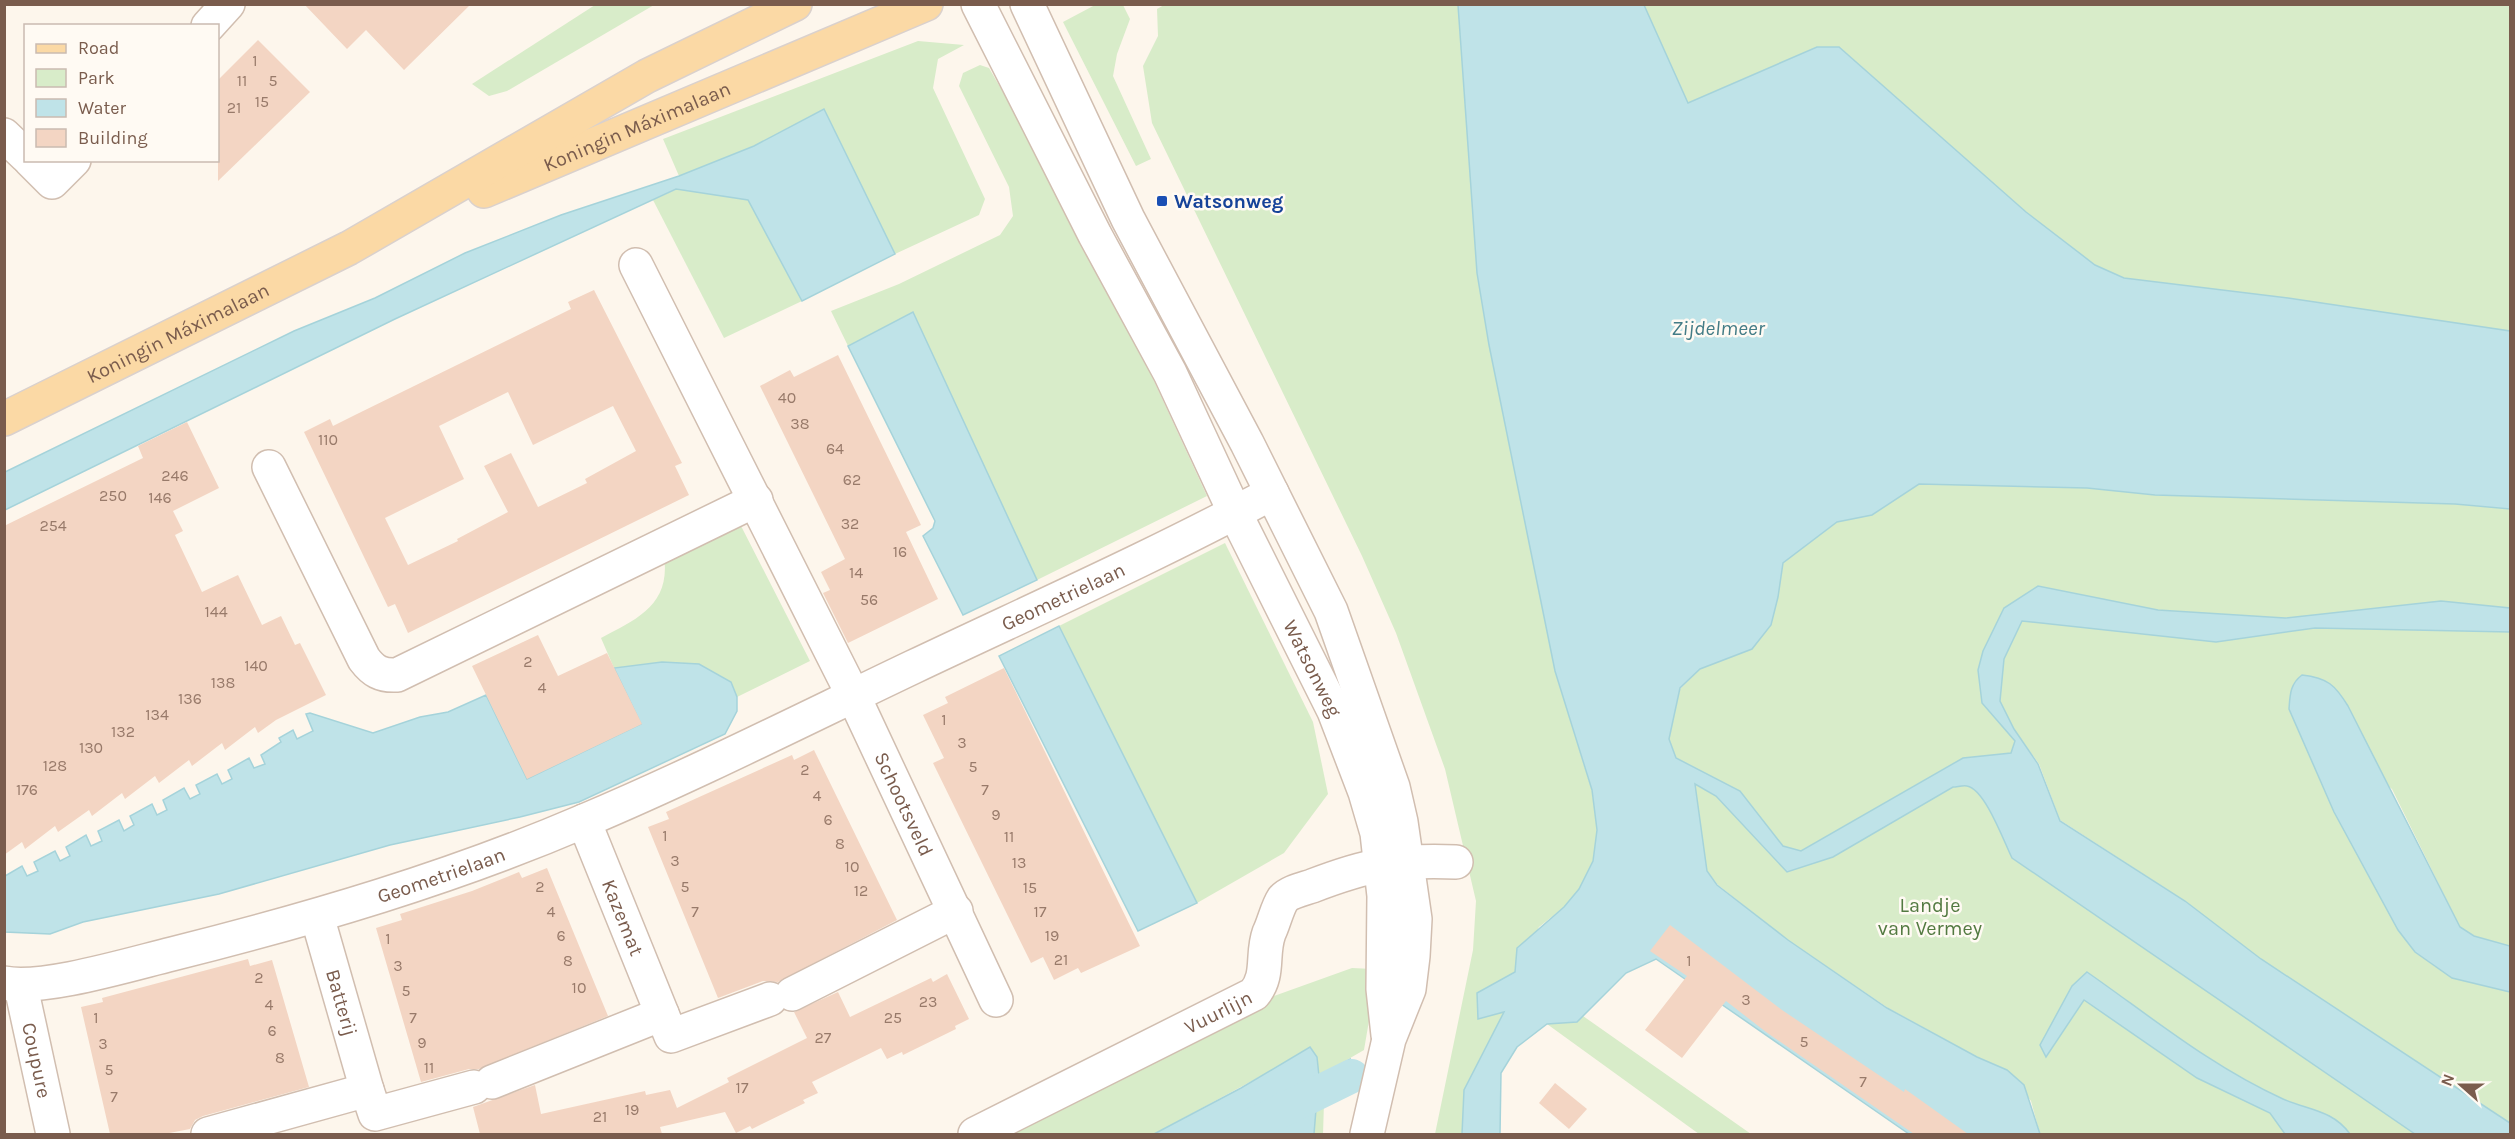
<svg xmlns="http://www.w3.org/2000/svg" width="2515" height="1139" viewBox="0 0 2515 1139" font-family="Karla,sans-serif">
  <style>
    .green { fill: #d8ecc9 }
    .water { fill: #bfe3e8; stroke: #a5d3da; stroke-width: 1.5 }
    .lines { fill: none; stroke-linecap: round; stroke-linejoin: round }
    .canal { stroke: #bfe3e8; stroke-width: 34 }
    .building { fill: #f3d5c3; fill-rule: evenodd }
    .minor-casing { stroke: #d1beb0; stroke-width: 36 }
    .major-casing { stroke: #dad1cd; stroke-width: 36 }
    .minor { stroke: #fff; stroke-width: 33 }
    .major { stroke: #fbd9a5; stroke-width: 33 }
    .transit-dot { fill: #1a4fb4; stroke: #fffaf3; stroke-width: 2 }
    .labels { text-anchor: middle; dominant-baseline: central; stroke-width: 5; stroke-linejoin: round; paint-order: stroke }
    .number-label { font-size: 16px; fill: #987a6a }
    .street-label { font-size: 20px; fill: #7a5c4d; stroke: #fffaf3 }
    .transit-label { font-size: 20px; font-weight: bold; fill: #164399; stroke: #fffaf3; text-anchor: start }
    .park-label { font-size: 20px; fill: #537a41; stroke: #fffaf3 }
    .water-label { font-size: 21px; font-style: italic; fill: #437c86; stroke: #fffaf3 }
  </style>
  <rect width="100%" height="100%" fill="#fdf6ec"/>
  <g class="green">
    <polygon points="595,5 654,5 507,91 489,96 472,84"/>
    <polygon points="1095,5 1123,5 1130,19 1117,54 1113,76 1151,159 1136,166 1063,22"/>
    <polygon points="1164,5 1458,5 1477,273 1489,345 1555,671 1592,791 1597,830 1593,861 1579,889 1564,907 1539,927 1516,972 1477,993 1505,1011 1464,1090 1462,1134 1435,1134 1473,950 1476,901 1445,769 1396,633 1362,556 1152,123 1143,66 1158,36 1157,9"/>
    <polygon points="1644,5 2510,5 2510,331 2288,298 2124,278 2095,265 2026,212 1839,47 1817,47 1688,103"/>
    <polygon points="918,41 964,45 938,59 933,88 985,199 979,215 895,254 824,110 754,146 679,176 663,139"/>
    <polygon points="980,65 989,68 1091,244 1207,496 1037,580 913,312 848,346 831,311 899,284 1000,235 1013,216 1009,187 959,86 963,73"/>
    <polygon points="677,189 748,200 802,301 724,338 653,200"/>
    <polygon points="1919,484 2087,488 2155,495 2455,504 2510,509 2510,608 2441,601 2285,618 2158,610 2038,586 1982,703 2015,741 2011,753 1963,758 1801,851 1783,846 1740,791 1676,758 1669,739 1680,689 1700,669 1752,649 1778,597 1782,564 1837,522 1872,515"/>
    <path d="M 739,522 L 810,661 L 737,697 L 731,682 L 662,662 L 614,668 L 601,638 C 637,619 671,605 664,556 Z"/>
    <polygon points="1225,543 1313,722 1328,794 1284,853 1197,903 1059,626"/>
    <path d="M 2022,621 L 2216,642 L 2315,628 L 2510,632 L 2510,946 L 2474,936 L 2460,927 L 2392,789 L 2289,709 L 2398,930 C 2434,976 2456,979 2510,992 L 2510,1123 L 2261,959 L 2185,901 L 2060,820 L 2039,764 L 2014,729 L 2000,701 L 2004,659 Z"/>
    <path d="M 1694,784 L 1716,796 L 1787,872 L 1953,787 C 1957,787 1963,785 1967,786 C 1985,789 2005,842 2012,858 L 2415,1134 L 2040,1134 L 2031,1101 L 2007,1070 L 1977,1057 L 1888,1008 L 1788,940 L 1718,885 L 1707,871 Z"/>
    <polygon points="1352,968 1373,969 1371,1009 1364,1050 1319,1076 1317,1057 1274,1069 1154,1134 1006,1134 1274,996"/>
    <polygon points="1583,1016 1751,1134 1699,1134 1547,1024 1577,1022"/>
    <polygon points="1324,1102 1323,1134 1271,1134"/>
  </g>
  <g class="water">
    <path d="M 1458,5 L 1644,5 L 1688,103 L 1817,47 L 1839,47 L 2026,212 L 2095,265 L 2124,278 L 2288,298 L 2510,331 L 2510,509 L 2455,504 L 2155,495 L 2087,488 L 1919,484 L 1872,515 L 1837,522 L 1783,563 L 1778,597 L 1771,625 L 1752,649 L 1700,669 L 1680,688 L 1669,739 L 1676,758 L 1740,791 L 1783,846 L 1801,851 L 1963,758 L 2011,753 L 2015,741 L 1982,703 L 1978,670 L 1983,651 L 2004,608 L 2038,586 L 2158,610 L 2285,618 L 2441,601 L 2510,608 L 2510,632 L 2315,628 L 2216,642 L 2022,621 L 2004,659 L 2000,701 L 2014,729 L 2038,764 L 2060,821 L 2185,901 L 2261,959 L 2510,1123 L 2510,1134 L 2415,1134 L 2012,858 C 2004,842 1985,789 1967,786 C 1963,785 1957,787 1953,787 L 1833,857 L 1787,872 L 1716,796 L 1695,784 L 1707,871 L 1717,885 L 1788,940 L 1887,1008 L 1977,1057 L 2007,1070 L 2024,1085 L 2040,1134 L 1909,1134 L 1656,959 L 1626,973 L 1577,1022 L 1547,1024 L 1517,1047 L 1501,1073 L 1500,1134 L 1462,1134 L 1464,1090 L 1504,1012 L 1478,1019 L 1477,993 L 1515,972 L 1517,948 L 1564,907 L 1579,889 L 1593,861 L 1597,830 L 1592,790 L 1555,671 L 1489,345 L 1477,273 Z"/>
    <polygon points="824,109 895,254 802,301 748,200 676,189 395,319 5,510 5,472 294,331 375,298 465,253 561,215 679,176 754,146"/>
    <polygon points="913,312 1037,580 963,615 923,536 933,528 935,521 848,346"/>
    <polygon points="1059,626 1197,903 1138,931 999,656"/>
    <polygon points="662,662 699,664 731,682 737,697 737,711 725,734 579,802 520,817 390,845 219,894 83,922 50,934 5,932 5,876 22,866 27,876 38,871 34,862 55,851 60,861 70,856 66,847 86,835 91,846 102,841 98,831 119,820 124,831 134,825 130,816 152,804 157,815 167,810 163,800 184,788 190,799 200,794 196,785 217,774 222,784 232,779 228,770 249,758 254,768 265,764 261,755 281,742 279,738 293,730 297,739 313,731 306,714 310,713 373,733 420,717 448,712 486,695 527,779 641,724 614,668"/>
    <path d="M 2302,675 C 2328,678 2335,685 2348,706 L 2460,927 L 2474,936 L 2510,946 L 2510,992 L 2452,978 L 2415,952 L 2398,930 L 2334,812 L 2289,709 C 2290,695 2290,684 2302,675 Z"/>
    <path d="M 2087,972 C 2150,1016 2212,1067 2283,1099 C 2308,1110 2333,1110 2350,1134 L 2285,1134 L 2270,1113 L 2197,1078 L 2084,1000 L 2046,1057 L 2040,1045 L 2072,986 Z"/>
    <polygon points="1310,1047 1317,1057 1319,1076 1350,1059 1347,1082 1317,1097 1314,1134 1154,1134 1241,1088"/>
  </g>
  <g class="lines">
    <polyline class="canal" points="1234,1134 1352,1076"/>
  </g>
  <g class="building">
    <polygon points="304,4 471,4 404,70 366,30 347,49"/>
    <polygon points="258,40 310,92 218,181 218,80"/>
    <path d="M 594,290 L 682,463 L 675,466 L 689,495 L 408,633 L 395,604 L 388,607 L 304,432 L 330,419 L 333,426 L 357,414 L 571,309 L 568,302 ZM 508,392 L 533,445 L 613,406 L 636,451 L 585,479 L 587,483 L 538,507 L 511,453 L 484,466 L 508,512 L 457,539 L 458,541 L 408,565 L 385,518 L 464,479 L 439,426 Z"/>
    <polygon points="838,355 921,525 906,532 938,599 848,643 823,593 830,590 821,572 845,559 760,386 790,370 794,377"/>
    <polygon points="187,422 219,488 173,511 183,531 175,535 202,592 238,575 262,625 281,616 295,645 300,643 326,695 276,720 258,733 255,727 225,750 222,743 192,766 189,760 159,783 155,776 125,799 122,793 92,816 89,810 58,832 55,826 25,849 22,842 4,855 4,526 143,458 138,446"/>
    <polygon points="538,635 558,676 607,653 642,724 527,779 472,666"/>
    <polygon points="1004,668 1140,946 1081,973 1078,968 1054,980 1043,957 1031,963 933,763 944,758 923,715 948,703 945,697"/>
    <polygon points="814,750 897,920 778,982 763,981 718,998 648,827 669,819 666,812 792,755 794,760"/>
    <polygon points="547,868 608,1016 479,1069 469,1069 421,1082 376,928 402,920 400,914 472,891 519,872 522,878"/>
    <polygon points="1670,925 1782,1010 1904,1092 1905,1089 1968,1134 1914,1134 1766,1032 1726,1001 1682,1058 1645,1030 1687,976 1650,951"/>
    <polygon points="248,959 250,966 272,960 309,1087 203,1116 195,1120 190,1129 164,1134 110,1134 81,1007 103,1002 102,998"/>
    <polygon points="947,974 969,1019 955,1026 956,1029 903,1055 902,1052 887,1059 881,1048 812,1082 818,1093 803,1100 805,1103 752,1129 750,1126 736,1133 725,1112 660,1127 662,1134 480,1134 473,1107 535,1085 541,1114 645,1091 646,1095 670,1090 677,1108 729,1082 727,1078 807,1038 794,1012 838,992 850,1017 931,978 933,982"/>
    <polygon points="1555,1083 1587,1109 1569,1129 1539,1103"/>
  </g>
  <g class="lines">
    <defs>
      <g id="minor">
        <path id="s1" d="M 978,4 L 1095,235 L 1170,373 L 1235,513 L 1334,711 L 1365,792 L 1377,833 L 1384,896 L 1383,989 L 1388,1035"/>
        <polyline points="1027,4 1128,219 1247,443 1331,611 1393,787 1401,822 1415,919 1413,956 1409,989 1389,1039 1367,1134"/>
        <polyline points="208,26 228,4"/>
        <polyline points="4,135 26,156"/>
        <polyline points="30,160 52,182 74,160"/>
        <path id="s2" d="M 636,265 L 853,695 L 996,1000"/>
        <path d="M 269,467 L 364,659 C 373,671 381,676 397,675 L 756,500"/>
        <path id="s3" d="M 584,821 L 671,1036 L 770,999"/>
        <path id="s4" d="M 317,916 L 367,1090"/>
        <path id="s5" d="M 4,983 C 42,991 131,964 172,954 C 312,919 451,878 584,821 C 695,774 804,719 913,667 C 1033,610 1155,556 1272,493"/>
        <path id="s6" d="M 21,987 L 53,1134"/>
        <polyline points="792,994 956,911"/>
        <polyline points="492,1082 662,1014"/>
        <polyline points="208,1134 367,1090 375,1114 474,1087"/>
        <path id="s7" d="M 975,1134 L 1254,994 C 1270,975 1261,955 1269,933 C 1274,923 1277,908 1283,899 C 1289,892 1303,889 1312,886 C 1369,864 1395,860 1456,862"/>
      </g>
      <g id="major">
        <path id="s8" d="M 484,191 L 926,4"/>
        <path id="s9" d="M 4,419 L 349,248 L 647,76 L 795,4"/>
      </g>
    </defs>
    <use href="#minor" class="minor-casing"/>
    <use href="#major" class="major-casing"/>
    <use href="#minor" class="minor"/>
    <use href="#major" class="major"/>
  </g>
  <rect class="transit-dot" x="1156" y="195" width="12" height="12" rx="3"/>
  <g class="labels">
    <g class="number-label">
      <text x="255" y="60">1</text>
      <text x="242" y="80">11</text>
      <text x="273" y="80">5</text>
      <text x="262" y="101">15</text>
      <text x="234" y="107">21</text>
      <text x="787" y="397">40</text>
      <text x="800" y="423">38</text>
      <text x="328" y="439">110</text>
      <text x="835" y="448">64</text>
      <text x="175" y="475">246</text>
      <text x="852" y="479">62</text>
      <text x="113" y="495">250</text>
      <text x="160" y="497">146</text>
      <text x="850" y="523">32</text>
      <text x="53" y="525">254</text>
      <text x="900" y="551">16</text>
      <text x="856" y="572">14</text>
      <text x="869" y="599">56</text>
      <text x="216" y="611">144</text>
      <text x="528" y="661">2</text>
      <text x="256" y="665">140</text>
      <text x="223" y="682">138</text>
      <text x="542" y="687">4</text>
      <text x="190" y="698">136</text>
      <text x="157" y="714">134</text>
      <text x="944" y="719">1</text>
      <text x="123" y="731">132</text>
      <text x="962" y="742">3</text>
      <text x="91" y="747">130</text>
      <text x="55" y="765">128</text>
      <text x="973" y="766">5</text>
      <text x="805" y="769">2</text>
      <text x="27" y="789">176</text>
      <text x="985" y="789">7</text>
      <text x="817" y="795">4</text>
      <text x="996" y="814">9</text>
      <text x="828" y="819">6</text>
      <text x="665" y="835">1</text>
      <text x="1009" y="836">11</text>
      <text x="840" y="843">8</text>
      <text x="675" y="860">3</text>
      <text x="1019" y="862">13</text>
      <text x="852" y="866">10</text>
      <text x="540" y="886">2</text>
      <text x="685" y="886">5</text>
      <text x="1030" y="887">15</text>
      <text x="861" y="890">12</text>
      <text x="551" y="911">4</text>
      <text x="695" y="911">7</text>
      <text x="1040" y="911">17</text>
      <text x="561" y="935">6</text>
      <text x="1052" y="935">19</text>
      <text x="388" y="938">1</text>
      <text x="1061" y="959">21</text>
      <text x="568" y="960">8</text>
      <text x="1689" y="960">1</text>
      <text x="398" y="965">3</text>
      <text x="259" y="977">2</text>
      <text x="579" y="987">10</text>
      <text x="406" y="990">5</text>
      <text x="1746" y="999">3</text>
      <text x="928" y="1001">23</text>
      <text x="269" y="1004">4</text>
      <text x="96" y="1017">1</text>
      <text x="413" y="1017">7</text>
      <text x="893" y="1017">25</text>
      <text x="272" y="1030">6</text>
      <text x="823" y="1037">27</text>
      <text x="1804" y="1041">5</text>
      <text x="422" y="1042">9</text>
      <text x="103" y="1043">3</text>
      <text x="280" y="1057">8</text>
      <text x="429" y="1067">11</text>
      <text x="109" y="1069">5</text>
      <text x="1863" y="1081">7</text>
      <text x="742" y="1087">17</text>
      <text x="114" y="1096">7</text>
      <text x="632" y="1109">19</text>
      <text x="600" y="1116">21</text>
    </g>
    <g class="street-label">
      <text stroke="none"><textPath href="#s8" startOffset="166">Koningin Máximalaan</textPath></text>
      <text stroke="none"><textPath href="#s9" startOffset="194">Koningin Máximalaan</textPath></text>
      <text stroke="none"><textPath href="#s5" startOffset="1134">Geometrielaan</textPath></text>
      <text stroke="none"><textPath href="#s1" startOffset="744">Watsonweg</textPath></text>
      <text stroke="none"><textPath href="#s2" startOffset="602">Schootsveld</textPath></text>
      <text stroke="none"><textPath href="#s5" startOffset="452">Geometrielaan</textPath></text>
      <text stroke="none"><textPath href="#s3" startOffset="104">Kazemat</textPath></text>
      <text stroke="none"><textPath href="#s4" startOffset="90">Batterij</textPath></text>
      <text stroke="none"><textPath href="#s7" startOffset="272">Vuurlijn</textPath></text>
      <text stroke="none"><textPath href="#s6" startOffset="75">Coupure</textPath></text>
    </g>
    <g class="transit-label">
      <text x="1174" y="201">Watsonweg</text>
    </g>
    <g class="park-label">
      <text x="1930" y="905">Landje<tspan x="1930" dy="23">van Vermey</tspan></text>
    </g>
    <g class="water-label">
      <text x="1718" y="328">Zijdelmeer</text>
    </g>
  </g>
  <rect width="2515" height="1139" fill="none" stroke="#7a5c4d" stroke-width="12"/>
  <rect x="24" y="24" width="195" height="138" fill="#fffaf3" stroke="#cabbb1" stroke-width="1.5"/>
  <rect x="36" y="44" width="30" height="9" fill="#fbd9a5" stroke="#cabbb1" stroke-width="1.5"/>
  <text x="78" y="54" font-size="18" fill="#7a5c4d">Road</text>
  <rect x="36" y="69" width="30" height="18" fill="#d8ecc9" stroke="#cabbb1" stroke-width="1.5"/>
  <text x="78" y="84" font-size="18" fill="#7a5c4d">Park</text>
  <rect x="36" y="99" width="30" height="18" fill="#bfe3e8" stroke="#cabbb1" stroke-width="1.5"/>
  <text x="78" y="114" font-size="18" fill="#7a5c4d">Water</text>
  <rect x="36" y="129" width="30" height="18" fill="#f3d5c3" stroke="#cabbb1" stroke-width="1.5"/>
  <text x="78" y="144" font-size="18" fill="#7a5c4d">Building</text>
  <g transform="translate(2461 1085) rotate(291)" stroke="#fffaf3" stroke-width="4.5" paint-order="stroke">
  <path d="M0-4.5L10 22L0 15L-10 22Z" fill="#7a5c4d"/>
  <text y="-9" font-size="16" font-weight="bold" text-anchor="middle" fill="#7a5c4d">N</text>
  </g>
</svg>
